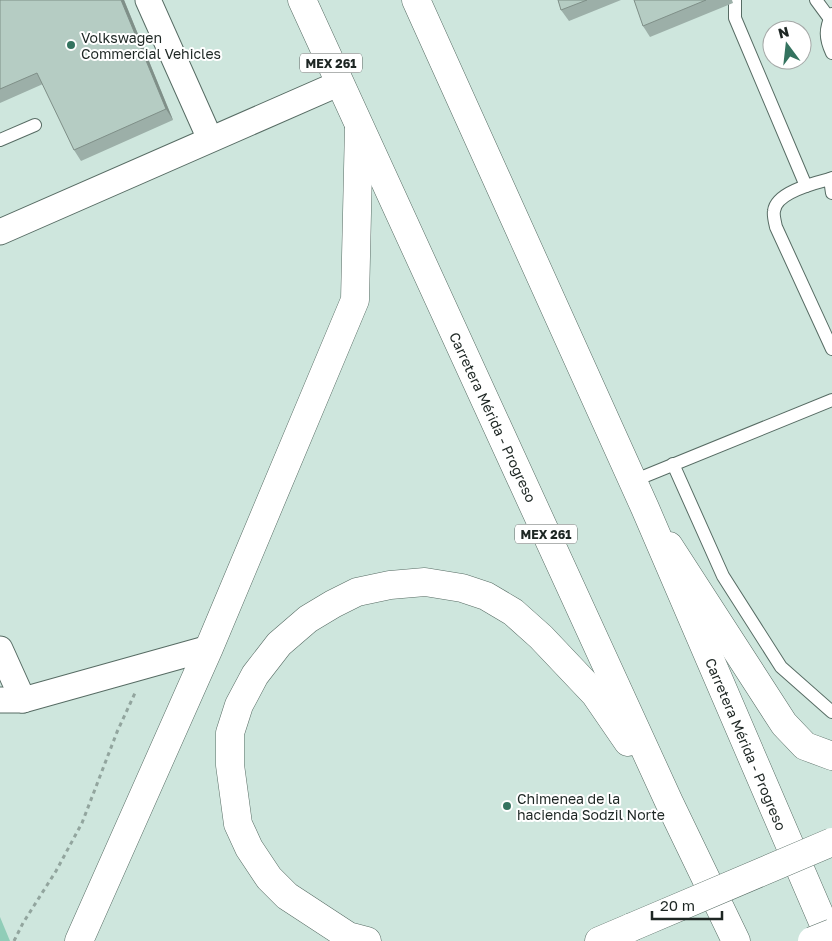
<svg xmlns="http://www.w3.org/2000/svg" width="832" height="941" viewBox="0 0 832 941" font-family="'Golos Text',sans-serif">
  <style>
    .green { fill: #90cdb8 }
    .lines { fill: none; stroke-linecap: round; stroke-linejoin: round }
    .lane-casing { stroke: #576c64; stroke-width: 14 }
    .street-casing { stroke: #576c64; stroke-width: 27 }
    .secondary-casing { stroke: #576c64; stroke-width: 29 }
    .highway-casing { stroke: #576c64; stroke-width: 29 }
    .path { stroke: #92a59e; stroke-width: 3; stroke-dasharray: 4 4; stroke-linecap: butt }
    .lane { stroke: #fff; stroke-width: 12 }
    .street { stroke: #fff; stroke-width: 25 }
    .secondary { stroke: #fff; stroke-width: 28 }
    .highway { stroke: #fff; stroke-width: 28 }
    .highway-bridge-casing { stroke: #576c64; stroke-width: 29; stroke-linecap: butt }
    .highway-bridge { stroke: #fff; stroke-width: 28 }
    .wall { fill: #9cafa8 }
    .shaded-wall { fill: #7f8f88 }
    .building { fill: #b5ccc3; stroke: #7f8f88 }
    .poi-dot { fill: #34735f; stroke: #fff; stroke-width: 2 }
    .labels { text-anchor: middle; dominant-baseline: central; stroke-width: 4; stroke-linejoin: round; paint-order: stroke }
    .shield { fill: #fff; stroke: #616765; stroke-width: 1 }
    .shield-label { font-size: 12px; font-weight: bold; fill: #1d2623 }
    .poi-label { font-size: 14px; fill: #1d2623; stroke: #fff; text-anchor: start }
    .street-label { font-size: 14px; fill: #1d2623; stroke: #fff }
  </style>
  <rect width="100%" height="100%" fill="#cee6dd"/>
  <polygon class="green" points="0,917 10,941 0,941"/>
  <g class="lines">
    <defs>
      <g id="lane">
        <polyline points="735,0 735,18 806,186"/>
        <polyline points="816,0 830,19"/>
        <path d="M 832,14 C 825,29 825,38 832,53"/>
        <polyline points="0,140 35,125"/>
        <polyline points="832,178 830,179 832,193"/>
        <path d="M 830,179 C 815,183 776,192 774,211 C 773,215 775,222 776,227 L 832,349"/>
        <polyline points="673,464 723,576 781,667 832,712"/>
        <polyline points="633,481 832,400"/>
      </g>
      <g id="street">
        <polyline points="148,0 210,139"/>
        <polyline points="0,232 340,83"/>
        <polyline points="0,649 23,700"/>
        <polyline points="0,700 23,700 209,648"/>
      </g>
      <g id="secondary">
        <polyline points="669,546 784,724 805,746 832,756"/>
        <polyline points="79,941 209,648 355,300 359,126"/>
      </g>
      <g id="highway">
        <polyline points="302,0 669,802 736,941"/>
        <polyline points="416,0 645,508 831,941"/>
        <polyline points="367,941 348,936 287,896 269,878 249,848 238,824 230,765 230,733 239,705 255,675 279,644 308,619 333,604 357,592 390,585 425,582 462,588 486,596 513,612 541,637 595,694 628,742"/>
        <polyline points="599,941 632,927"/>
      </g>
    </defs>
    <use href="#lane" class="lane-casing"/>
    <use href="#street" class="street-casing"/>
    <use href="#secondary" class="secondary-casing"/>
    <use href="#highway" class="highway-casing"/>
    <polyline class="path" points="14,941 23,923 56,871 82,823 117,732 135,693"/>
    <use href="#lane" class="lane"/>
    <use href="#street" class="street"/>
    <use href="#secondary" class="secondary"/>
    <use href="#highway" class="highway"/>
    <defs>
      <g id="highway-bridge">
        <polyline points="632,927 832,842"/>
        <polyline points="812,941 832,933"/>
      </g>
    </defs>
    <use href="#highway-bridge" class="highway-bridge-casing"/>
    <use href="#highway-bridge" class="highway-bridge"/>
  </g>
  <g class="wall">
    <polygon points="0,0 124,0 173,120 81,161 74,150 43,84 0,103"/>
    <polygon points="558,0 621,0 569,21 561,10"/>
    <polygon points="634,0 732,0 733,3 650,37 643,26"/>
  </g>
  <polygon class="shaded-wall" points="121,0 124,0 173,120 166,109"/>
  <g class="building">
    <polygon points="0,0 121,0 166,109 74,150 37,73 0,89"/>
    <polygon points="558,0 587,0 561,10"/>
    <polygon points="634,0 706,0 643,26"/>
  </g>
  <g class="poi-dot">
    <circle cx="71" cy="45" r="5"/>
    <circle cx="507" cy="806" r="5"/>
  </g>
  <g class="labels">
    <g class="shield">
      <rect x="300" y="53.5" width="62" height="19" rx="4"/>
      <rect x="515" y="524.5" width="62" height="19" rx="4"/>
    </g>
    <g class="shield-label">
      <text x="331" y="63">MEX 261</text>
      <text x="546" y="534">MEX 261</text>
    </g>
    <g class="poi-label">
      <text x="81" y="37">Volkswagen<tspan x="81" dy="16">Commercial Vehicles</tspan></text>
      <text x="517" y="798">Chimenea de la<tspan x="517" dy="16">hacienda Sodzil Norte</tspan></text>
    </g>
    <g class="street-label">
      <text transform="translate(493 417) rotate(65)">Carretera Mérida - Progreso</text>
      <text transform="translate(746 744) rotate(67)">Carretera Mérida - Progreso</text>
    </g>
  </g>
  <g transform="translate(787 45) rotate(345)"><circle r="24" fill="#ffffff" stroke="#a5a8a7"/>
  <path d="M0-4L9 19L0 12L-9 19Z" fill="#34735f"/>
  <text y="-8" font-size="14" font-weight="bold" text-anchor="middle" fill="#1d2623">N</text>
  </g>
  <path d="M652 911v8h70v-8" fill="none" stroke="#1d2623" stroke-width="2.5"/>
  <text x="660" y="911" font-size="15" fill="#1d2623" stroke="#ffffff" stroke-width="4" paint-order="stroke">20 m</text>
</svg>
